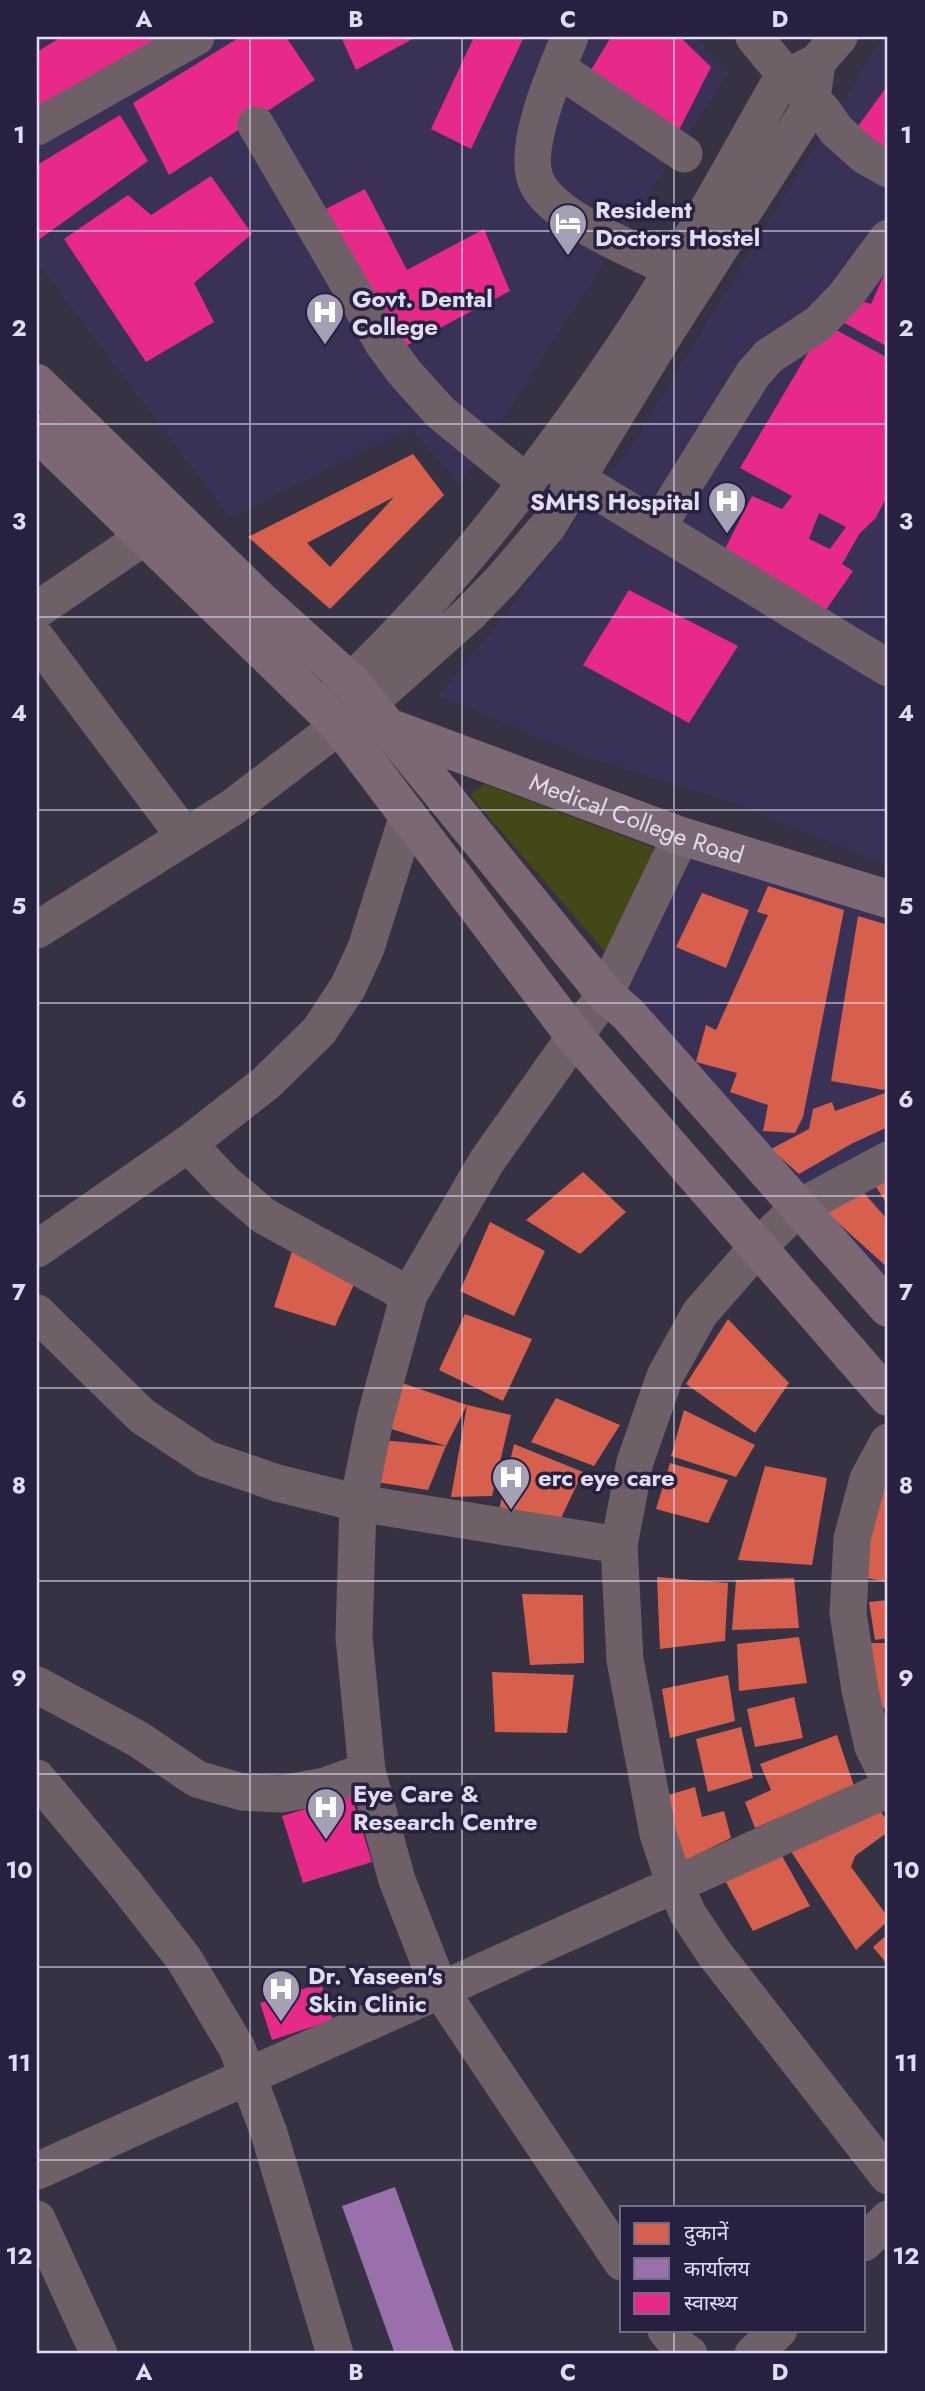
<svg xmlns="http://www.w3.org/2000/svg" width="925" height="2391" viewBox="0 0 925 2391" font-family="Jost,'Noto Sans Devanagari',sans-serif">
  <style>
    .built { fill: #3a3156 }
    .green { fill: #444716 }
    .shops { fill: #d6604d; fill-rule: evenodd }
    .offices { fill: #9970ab }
    .health { fill: #e7298a; fill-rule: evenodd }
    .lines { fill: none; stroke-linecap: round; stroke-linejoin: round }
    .minor { stroke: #6f6068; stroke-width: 37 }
    .major { stroke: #7c6874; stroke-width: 38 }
    .grid { fill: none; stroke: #e0ddf2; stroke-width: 2; stroke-opacity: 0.55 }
    .labels { text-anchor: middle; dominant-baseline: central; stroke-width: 7; stroke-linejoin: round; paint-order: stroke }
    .poi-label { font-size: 24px; font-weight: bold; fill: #e0ddf2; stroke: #282040; text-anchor: start }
    .street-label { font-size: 24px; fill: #e0ddf2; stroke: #282040 }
    .neatline { fill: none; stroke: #e0ddf2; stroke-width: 2.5 }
    .grid-label { font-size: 23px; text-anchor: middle; font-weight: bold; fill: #e0ddf2 }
  </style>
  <rect width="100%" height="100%" fill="#363243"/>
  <g class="built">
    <polygon points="37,37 696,37 728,73 460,485 411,429 230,518 37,262"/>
    <polygon points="882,37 888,37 888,866 737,804 592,759 438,696 497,625 632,445"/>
    <polygon points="681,836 888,903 888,1308 605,994"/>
  </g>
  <polygon class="green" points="485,784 659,850 607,954 470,795"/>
  <g class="shops">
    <path d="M 413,454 L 444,495 L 330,609 L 248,537 ZM 394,497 L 330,567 L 307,543 Z"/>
    <polygon points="768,886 844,910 803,1117 795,1133 763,1131 768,1105 730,1092 737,1073 696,1062 706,1025 716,1030 768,915 757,912"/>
    <polygon points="702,893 749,910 726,968 676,947"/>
    <polygon points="858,916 888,925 888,1078 884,1090 831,1081"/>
    <polygon points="888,1092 888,1127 853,1143 799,1174 771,1149 809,1129 813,1109 832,1102 835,1111"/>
    <polygon points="583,1172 626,1212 580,1254 526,1220"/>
    <polygon points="888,1174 888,1206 873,1182"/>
    <polygon points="863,1192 888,1220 888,1268 825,1211"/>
    <polygon points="490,1222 545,1251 514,1316 460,1291"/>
    <polygon points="293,1248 356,1280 335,1326 274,1307"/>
    <polygon points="465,1314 532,1339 503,1401 439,1370"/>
    <polygon points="728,1319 789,1383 755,1433 686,1384"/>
    <polygon points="402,1383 467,1405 446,1446 382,1426"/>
    <polygon points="556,1398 620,1425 594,1466 531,1442"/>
    <polygon points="467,1405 511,1415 492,1496 451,1497"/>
    <polygon points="684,1410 755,1445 736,1477 671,1456"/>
    <polygon points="371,1439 446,1446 428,1490 363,1480"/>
    <polygon points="514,1444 583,1472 561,1518 499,1510"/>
    <polygon points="888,1456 888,1582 866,1578 866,1509"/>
    <polygon points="670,1463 728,1480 708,1523 656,1509"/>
    <polygon points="765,1466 827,1478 812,1565 738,1560"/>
    <polygon points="657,1577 728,1583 725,1641 660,1649"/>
    <polygon points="794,1578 799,1628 732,1630 736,1580"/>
    <polygon points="522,1594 583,1595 584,1663 530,1665"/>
    <polygon points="888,1600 888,1638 875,1640 869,1602"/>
    <polygon points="799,1637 807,1683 739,1691 737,1644"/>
    <polygon points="866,1643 888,1643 888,1707 872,1711"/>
    <polygon points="492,1672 574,1675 567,1733 495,1732"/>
    <polygon points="728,1675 735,1721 670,1738 662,1689"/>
    <polygon points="794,1697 803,1738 755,1747 747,1709"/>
    <polygon points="741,1727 753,1778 708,1792 696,1739"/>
    <polygon points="837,1735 854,1786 755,1828 745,1802 771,1790 760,1764"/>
    <polygon points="695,1787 702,1817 724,1811 731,1838 686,1860 658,1798"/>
    <polygon points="878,1807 888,1823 888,1832 855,1856 851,1867 888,1917 888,1921 856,1950 788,1847"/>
    <polygon points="781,1854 810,1906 753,1931 722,1875"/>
    <polygon points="888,1934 888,1965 873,1947"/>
  </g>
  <polygon class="offices" points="395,2187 455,2354 395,2354 342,2206"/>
  <g class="health">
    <polygon points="61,37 162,37 37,119 37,52"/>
    <polygon points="240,37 286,37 315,80 169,175 133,103"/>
    <polygon points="341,37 416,37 356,70"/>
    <polygon points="474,37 524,37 471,149 431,129"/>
    <polygon points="611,37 680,37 711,67 676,136 591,70"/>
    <polygon points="888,85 888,157 853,133"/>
    <polygon points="120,115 148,161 37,241 37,165"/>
    <polygon points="211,176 252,234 194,283 214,322 146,362 64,239 128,195 151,215"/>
    <polygon points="365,189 407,270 484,229 510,291 400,349 320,212"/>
    <polygon points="888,266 888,347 839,320 851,298 871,304"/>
    <path d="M 825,324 L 888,358 L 888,495 L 875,519 L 860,533 L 842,564 L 853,571 L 819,620 L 729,562 L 726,547 L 752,496 L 782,509 L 792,496 L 740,468 ZM 819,513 L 846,527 L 830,549 L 809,539 Z"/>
    <polygon points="629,590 738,646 689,723 583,665"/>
    <polygon points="351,1795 372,1862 303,1883 282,1816"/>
    <polygon points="321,1983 333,2020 272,2040 260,2003"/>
  </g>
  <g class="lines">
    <g class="minor">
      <path d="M 570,37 C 556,70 519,152 538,185 C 556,219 636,251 672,269"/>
      <polyline points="754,37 787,77 823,111 836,130 865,156 888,169"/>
      <polyline points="557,68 684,154"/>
      <polyline points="256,125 384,345 405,373 440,412 527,483"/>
      <polyline points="37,127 196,37"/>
      <polyline points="557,467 888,668"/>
      <polyline points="657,528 753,374 769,356 818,324 846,295 888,238"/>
      <polyline points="37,610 144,537"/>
      <polyline points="37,639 185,837"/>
      <path d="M 327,704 C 442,598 538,474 625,345 C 680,263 727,175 776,89 L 787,77 L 817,62 L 839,37"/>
      <polyline points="37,930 233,807 369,703 469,614 501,581 548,526 668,329 811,106 817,62"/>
      <polyline points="188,1144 225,1183 264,1216 409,1295"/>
      <polyline points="888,1160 798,1208 757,1248 700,1313 665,1376 635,1462 619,1545 625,1660 658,1834 675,1885 688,1914 714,1953 888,2176"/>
      <polyline points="37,1249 188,1144 266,1083 319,1031 348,987 366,948 408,815"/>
      <polyline points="37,1313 142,1416 207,1459 277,1483 358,1503 619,1545"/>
      <polyline points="888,1442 868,1479 852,1539 848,1613 860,1690 873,1747 888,1777"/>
      <polyline points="37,1685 138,1739 197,1779 242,1792 281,1794 325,1786 367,1771"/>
      <polyline points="37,1778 123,1881 184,1959 237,2048 269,2133 335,2354"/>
      <polyline points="37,2171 888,1789"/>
      <polyline points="37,2219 99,2354"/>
      <polyline points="864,2243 888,2219"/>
      <polyline points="622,2262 440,1990 397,1880 367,1771 354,1637 358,1503 375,1419 409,1295 487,1161 605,994 681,836"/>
      <polyline points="666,2330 681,2349 689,2354"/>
      <polyline points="753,2354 779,2330"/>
    </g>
    <g class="major">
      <polyline points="37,383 260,600 351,682 605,994 628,1014 888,1308"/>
      <polyline points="37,432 340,726 575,1037 888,1397"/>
      <path id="s1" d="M 391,728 L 681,836 L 888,899"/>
    </g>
  </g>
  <path class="grid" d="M 250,37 L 250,2354M 462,37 L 462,2354M 674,37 L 674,2207M 37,231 L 888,231M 37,424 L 888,424M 37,617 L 888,617M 37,810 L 888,810M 37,1003 L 888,1003M 37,1196 L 888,1196M 37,1388 L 888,1388M 37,1581 L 888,1581M 37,1774 L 888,1774M 37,1967 L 888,1967M 37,2160 L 888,2160M 674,2330 L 674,2354"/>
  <defs>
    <symbol id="hotel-pin" viewBox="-11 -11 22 30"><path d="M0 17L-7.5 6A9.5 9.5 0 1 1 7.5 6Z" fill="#a4a1b5" stroke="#282040"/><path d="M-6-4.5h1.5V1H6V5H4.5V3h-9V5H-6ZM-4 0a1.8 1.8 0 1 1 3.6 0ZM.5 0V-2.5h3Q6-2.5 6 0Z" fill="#fff"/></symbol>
    <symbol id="hospital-pin" viewBox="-11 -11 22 30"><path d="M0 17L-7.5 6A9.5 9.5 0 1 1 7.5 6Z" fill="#a4a1b5" stroke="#282040"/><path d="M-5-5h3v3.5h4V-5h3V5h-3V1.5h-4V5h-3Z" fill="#fff"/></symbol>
  </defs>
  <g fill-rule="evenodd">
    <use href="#hotel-pin" x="546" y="201" width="44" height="60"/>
    <use href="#hospital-pin" x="303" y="290" width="44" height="60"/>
    <use href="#hospital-pin" x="705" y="479" width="44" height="60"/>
    <use href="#hospital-pin" x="489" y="1455" width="44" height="60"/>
    <use href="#hospital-pin" x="304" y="1785" width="44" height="60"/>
    <use href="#hospital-pin" x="259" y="1967" width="44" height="60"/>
  </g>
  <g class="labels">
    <g class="poi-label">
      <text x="595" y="209">Resident<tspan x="595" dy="28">Doctors Hostel</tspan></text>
      <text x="352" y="298">Govt. Dental<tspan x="352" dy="28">College</tspan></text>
      <text x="700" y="501" text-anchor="end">SMHS Hospital</text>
      <text x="538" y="1477">erc eye care</text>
      <text x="353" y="1793">Eye Care &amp;<tspan x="353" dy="28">Research Centre</tspan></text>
      <text x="308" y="1975">Dr. Yaseen's<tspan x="308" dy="28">Skin Clinic</tspan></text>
    </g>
    <g class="street-label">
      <text stroke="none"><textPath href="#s1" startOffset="262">Medical College Road</textPath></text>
    </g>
  </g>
  <rect width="925" height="2391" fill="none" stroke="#282040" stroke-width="77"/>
  <rect x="620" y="2206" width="245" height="126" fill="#282040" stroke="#726c87" stroke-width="2"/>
  <rect x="634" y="2223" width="35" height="21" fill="#d6604d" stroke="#726c87" stroke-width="2"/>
  <text x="684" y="2240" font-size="21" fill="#e0ddf2">दुकानें</text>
  <rect x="634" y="2258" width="35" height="21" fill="#9970ab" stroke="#726c87" stroke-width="2"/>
  <text x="684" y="2276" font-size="21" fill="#e0ddf2">कार्यालय</text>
  <rect x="634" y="2293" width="35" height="21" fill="#e7298a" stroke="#726c87" stroke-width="2"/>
  <text x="684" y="2310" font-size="21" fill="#e0ddf2">स्वास्थ्य</text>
  <rect x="38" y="38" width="848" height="2314" class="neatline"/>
  <g class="grid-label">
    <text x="144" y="27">A</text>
    <text x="356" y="27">B</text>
    <text x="568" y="27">C</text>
    <text x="780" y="27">D</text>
    <text x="19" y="143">1</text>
    <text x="906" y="143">1</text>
    <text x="19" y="336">2</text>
    <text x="906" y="336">2</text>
    <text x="19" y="529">3</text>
    <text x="906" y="529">3</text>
    <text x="19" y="721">4</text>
    <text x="906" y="721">4</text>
    <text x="19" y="914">5</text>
    <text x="906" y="914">5</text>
    <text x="19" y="1107">6</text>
    <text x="906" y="1107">6</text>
    <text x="19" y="1300">7</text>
    <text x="906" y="1300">7</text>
    <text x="19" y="1493">8</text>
    <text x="906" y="1493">8</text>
    <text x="19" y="1686">9</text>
    <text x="906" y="1686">9</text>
    <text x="19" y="1878">10</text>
    <text x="906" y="1878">10</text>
    <text x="19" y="2071">11</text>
    <text x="906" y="2071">11</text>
    <text x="19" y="2264">12</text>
    <text x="906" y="2264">12</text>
    <text x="144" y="2380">A</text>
    <text x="356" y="2380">B</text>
    <text x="568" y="2380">C</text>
    <text x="780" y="2380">D</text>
  </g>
</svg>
